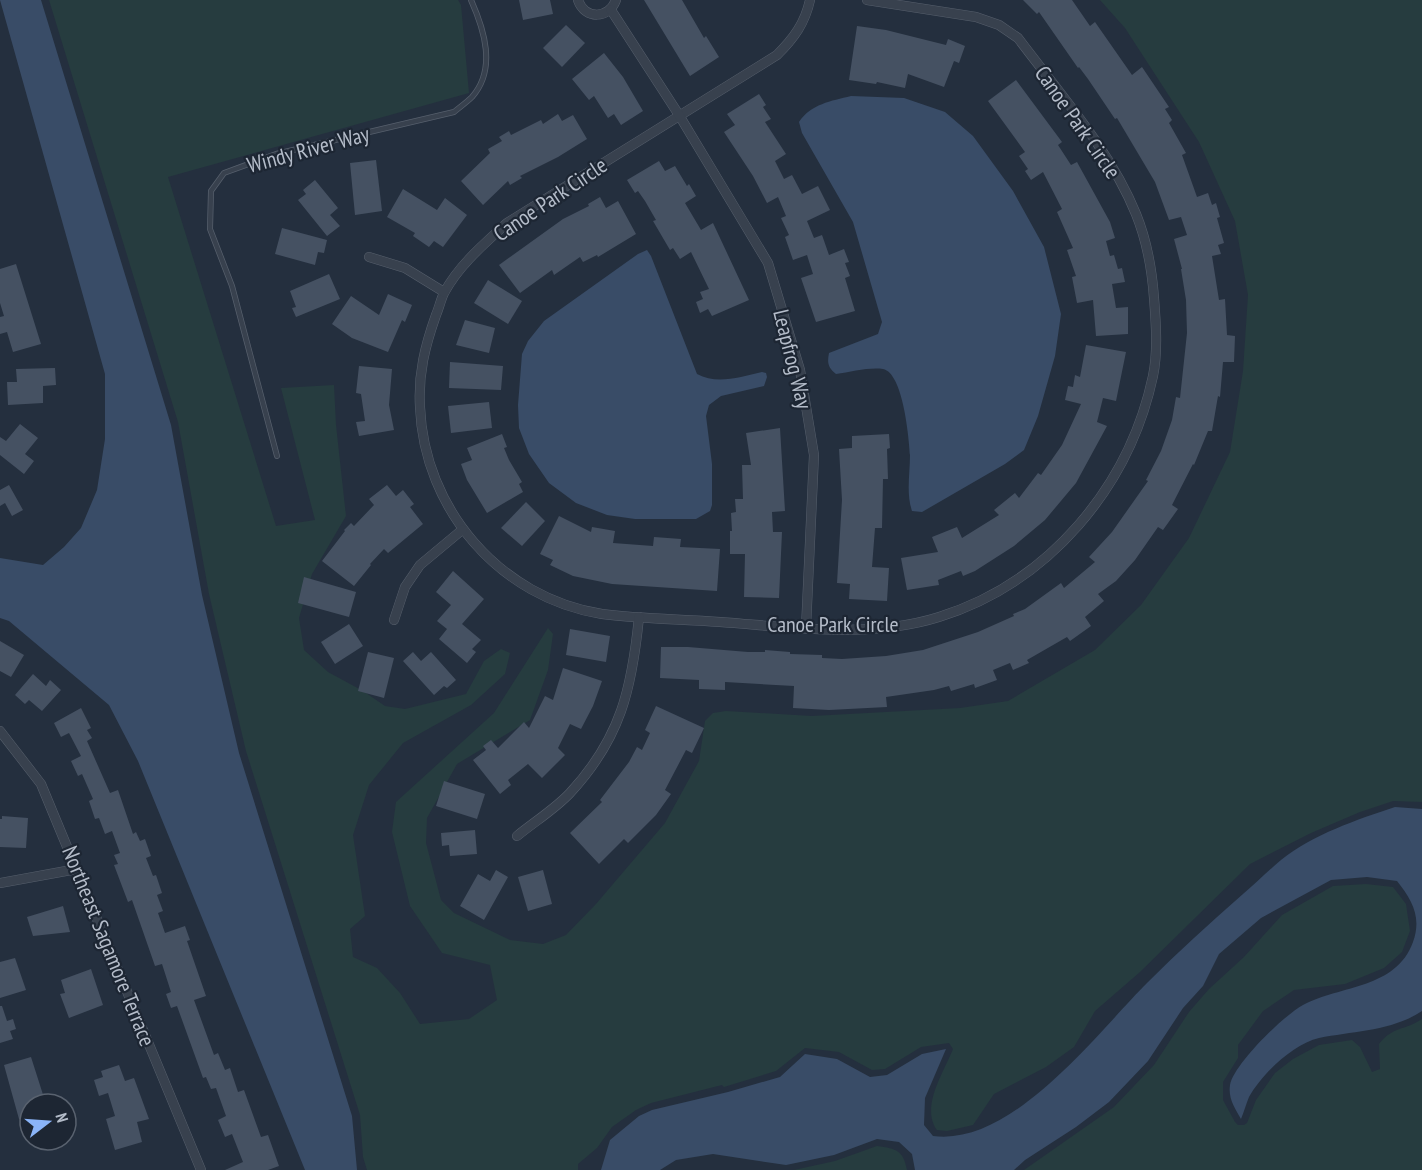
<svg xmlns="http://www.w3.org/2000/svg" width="1422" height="1170" viewBox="0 0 1422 1170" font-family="'PT Sans Narrow',sans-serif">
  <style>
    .green { fill: #263c3f }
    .water { fill: #394c67 }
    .building { fill: #455162 }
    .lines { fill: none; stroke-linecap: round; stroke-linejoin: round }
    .lane-casing { stroke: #565f6c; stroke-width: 6 }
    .street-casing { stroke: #565f6c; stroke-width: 10 }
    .lane { stroke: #38414e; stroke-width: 4.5 }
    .street { stroke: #38414e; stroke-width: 9 }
    .labels { text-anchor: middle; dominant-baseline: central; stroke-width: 4.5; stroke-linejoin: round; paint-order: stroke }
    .street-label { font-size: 22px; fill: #b4bcc9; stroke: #1d2633 }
  </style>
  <rect width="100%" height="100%" fill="#242f3e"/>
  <g class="green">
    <path d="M 49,0 L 458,0 L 461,5 L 469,93 L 168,177 L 276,526 L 315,520 L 281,388 L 334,385 L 336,425 L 346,516 L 312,574 L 299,618 L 304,650 L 328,672 L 363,691 L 385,706 L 405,709 L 466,694 L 484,661 L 501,649 L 510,653 L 505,674 L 471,705 L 403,743 L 369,785 L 353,835 L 365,916 L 350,929 L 353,957 L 377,968 L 400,993 L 420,1024 L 469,1019 L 497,1000 L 490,965 L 442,953 L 410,906 L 392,832 L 396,802 L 494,713 L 548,628 L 553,634 L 548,670 L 530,720 L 457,764 L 427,818 L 426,843 L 441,900 L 454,913 L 510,940 L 543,944 L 566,935 L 596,904 L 665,823 L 699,761 L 705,721 L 713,713 L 726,711 L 812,716 L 960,708 L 1008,701 L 1095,650 L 1141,605 L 1189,538 L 1230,452 L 1243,371 L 1248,295 L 1235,221 L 1199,142 L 1125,28 L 1100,0 L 1422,0 L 1422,802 L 1393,801 L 1360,812 L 1311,833 L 1250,864 L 1140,972 L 1095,1011 L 1074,1047 L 1046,1067 L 994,1094 L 973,1125 L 947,1131 L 937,1130 C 920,1107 944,1072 953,1049 L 949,1043 L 921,1047 L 885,1069 L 872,1070 L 839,1052 L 805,1048 L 776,1071 L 724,1087 L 722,1085 L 651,1103 L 636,1110 L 612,1127 L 597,1148 L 578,1164 L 578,1170 L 367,1170 L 363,1157 L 360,1115 L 246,751 L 209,594 L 178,422 Z"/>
    <path d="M 1366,884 L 1393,887 L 1406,904 L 1410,931 L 1402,952 L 1384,968 L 1345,984 L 1294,990 L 1263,1011 L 1238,1045 L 1238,1058 L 1223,1082 L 1223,1100 L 1235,1122 L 1238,1125 L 1244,1125 L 1247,1123 L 1256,1100 L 1275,1073 L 1293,1059 L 1319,1045 L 1352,1040 L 1360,1047 L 1372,1072 L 1380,1069 L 1379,1044 C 1393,1026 1404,1031 1422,1019 L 1422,1170 L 1024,1170 L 1114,1107 L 1154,1065 L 1189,1012 L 1209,989 L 1244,957 L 1282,915 L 1333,886 Z"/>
    <path d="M 877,1146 C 897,1149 903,1150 907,1170 L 794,1170 L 835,1161 Z"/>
  </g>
  <g class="water">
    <polygon points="0,0 41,0 171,425 202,595 239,753 352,1116 357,1170 305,1170 138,761 109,705 9,621 0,618 0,558 43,565 64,547 81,528 97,490 105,439 105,374"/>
    <path d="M 851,96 L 904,98 L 945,112 L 973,136 L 1013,191 L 1044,247 L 1061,314 L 1055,356 L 1038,416 L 1024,450 L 1005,464 L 922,512 L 912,511 C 906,493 910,474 910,455 C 909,437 903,373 883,369 C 869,367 851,372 836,374 C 828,368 827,363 829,353 L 878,334 L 882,322 L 853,222 L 802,133 L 799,122 C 811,104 831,101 851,96 Z"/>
    <path d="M 647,250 L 651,256 L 697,374 C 717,385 740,377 762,372 L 766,373 L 767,377 L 764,386 L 721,396 L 709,405 L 706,416 L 712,464 L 712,505 L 710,511 L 696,519 L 635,519 L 607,515 L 576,503 L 549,483 L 529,454 L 519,428 L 518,405 L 522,354 L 528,341 L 544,321 L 638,254 Z"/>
    <path d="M 1395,807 L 1422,809 L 1422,1011 C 1392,1031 1354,1031 1319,1038 C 1293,1044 1262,1074 1249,1097 C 1246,1104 1244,1112 1241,1119 C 1235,1108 1228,1099 1230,1085 C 1234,1064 1283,1016 1303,1005 C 1341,985 1396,989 1413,942 C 1422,917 1412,900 1397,881 L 1367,877 L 1331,880 L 1261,918 L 1219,954 L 1203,986 L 1183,1008 L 1148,1061 L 1109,1102 L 1076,1127 L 1025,1160 L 1014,1170 L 915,1170 L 912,1154 L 899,1142 L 877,1139 L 834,1155 L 786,1165 L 713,1154 L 676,1160 L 660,1170 L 601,1170 L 610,1140 L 639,1116 L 652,1110 L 728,1092 L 780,1077 L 805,1054 L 837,1059 L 870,1077 L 887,1075 L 922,1054 L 946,1049 L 925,1098 L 924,1125 L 933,1136 C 1012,1147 1097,1033 1147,983 C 1178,952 1210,923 1243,894 C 1256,883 1268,871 1281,860 C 1314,834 1356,820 1395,807 Z"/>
  </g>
  <g class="building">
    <polygon points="519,0 550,0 553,14 523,20"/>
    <polygon points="644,0 682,0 704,38 706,36 719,57 690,76"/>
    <polygon points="1023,0 1072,0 1090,26 1095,22 1132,75 1142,67 1169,107 1165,109 1172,120 1169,123 1186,153 1182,155 1197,197 1208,193 1212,205 1216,203 1220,217 1217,218 1224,243 1218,245 1221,254 1212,256 1219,300 1225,299 1227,335 1235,336 1234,362 1223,362 1220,397 1218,396 1212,431 1208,431 1194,465 1193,464 1172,505 1178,509 1163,530 1158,527 1135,560 1116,581 1098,594 1104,601 1085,617 1091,626 1070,641 1067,637 1027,660 1029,663 1013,670 1010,663 993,670 997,680 975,688 974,684 951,691 949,686 934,690 886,697 887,707 829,710 793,708 794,686 725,682 725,690 699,689 699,680 660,678 661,647 688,647 748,652 765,652 765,650 790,652 790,654 822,655 822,658 842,659 886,656 923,650 978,632 1014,616 1013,614 1025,609 1061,583 1064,588 1095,562 1089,557 1112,532 1148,481 1146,480 1161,451 1172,420 1176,397 1180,398 1187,333 1186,300 1181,269 1182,269 1174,239 1187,235 1181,217 1169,220 1155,182 1117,118 1115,119 1088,79 1079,67 1078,68 1039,12 1037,14"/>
    <polygon points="566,25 585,43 562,67 543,48"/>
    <polygon points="857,26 886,30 946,45 948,39 965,46 959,63 954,61 944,87 908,74 905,88 877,82 876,84 849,80"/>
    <polygon points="604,53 623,77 643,111 621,125 614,114 608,118 594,96 589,100 572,79"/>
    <polygon points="1016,80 1062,142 1058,145 1071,165 1077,162 1110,222 1115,238 1106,241 1110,256 1114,255 1118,269 1122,268 1125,282 1112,284 1116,308 1128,307 1128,334 1096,336 1093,300 1077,303 1072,277 1076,276 1067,250 1073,248 1057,212 1062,209 1043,172 1031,180 1025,171 1028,169 1019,156 1025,152 988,101"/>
    <polygon points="759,94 766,105 763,107 771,119 765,122 786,154 775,161 784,179 792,175 802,194 818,186 830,210 807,221 814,238 822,235 829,255 844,249 849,262 845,263 850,276 845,278 855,311 816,322 801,278 813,274 807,255 793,260 785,237 789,235 781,218 786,216 778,197 767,203 753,176 724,132 735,125 727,114"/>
    <polygon points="558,114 562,121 573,115 587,139 558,157 520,176 522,178 510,185 508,181 483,205 461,181 490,153 488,149 502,141 499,137 509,131 511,135 541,120 543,124"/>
    <polygon points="376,160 382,211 355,215 350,163"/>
    <polygon points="659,161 665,171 675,166 687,186 689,184 696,196 685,203 701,230 713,223 749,300 712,316 708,309 700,313 696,302 703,299 700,292 709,289 691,252 680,259 673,248 670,250 653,221 656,220 645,201 638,191 635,193 627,180"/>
    <polygon points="315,180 338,208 330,215 340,226 327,236 298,200 306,194 303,190"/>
    <polygon points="403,189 437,210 445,198 467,215 443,247 434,241 429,247 413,236 415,233 387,217"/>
    <polygon points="600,197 606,208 618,201 636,234 598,257 597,255 583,262 580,257 554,275 552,270 520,293 499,265 563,219 589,206 588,204"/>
    <polygon points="282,228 327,240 324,253 318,252 315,265 275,254"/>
    <polygon points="16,264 41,344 13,352 7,332 0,334 0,317 4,316 0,303 0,269"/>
    <polygon points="329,274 340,299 296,317 292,308 296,307 290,291"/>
    <polygon points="488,280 522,301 508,324 474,303"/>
    <polygon points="388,294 412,305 405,322 402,320 388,352 352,338 332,324 351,296 379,315"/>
    <polygon points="465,320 495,328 489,353 456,345"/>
    <polygon points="1086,345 1126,352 1116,401 1103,398 1097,422 1107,426 1076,483 1045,520 1014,546 975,571 963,576 961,571 938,580 939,585 907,590 901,558 938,552 932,537 957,527 962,538 999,515 994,510 1015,493 1019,498 1038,473 1041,475 1062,445 1081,404 1065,400 1068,386 1073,387 1075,375 1080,377"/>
    <polygon points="450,362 503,366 501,390 449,388"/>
    <polygon points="359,366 392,369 389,405 394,430 359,436 356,422 365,421 361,394 356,393"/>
    <polygon points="55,368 56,385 43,386 43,403 8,405 7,382 17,382 16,369"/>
    <polygon points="489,402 492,428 451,433 448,406"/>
    <polygon points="20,424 38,438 25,454 34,461 24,474 0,455 0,437 6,441"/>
    <polygon points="780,428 785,511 772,512 773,532 782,532 779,598 744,597 745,554 730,554 730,531 732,531 731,513 736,512 735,499 743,499 742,465 751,465 746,433"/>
    <polygon points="502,434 507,447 504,448 509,460 522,482 519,484 523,492 487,513 467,480 461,464 472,460 467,448"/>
    <polygon points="889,434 890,448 887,449 888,479 883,479 882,528 875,528 872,567 889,568 887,601 849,599 850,584 837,583 842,500 839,449 852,448 852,436"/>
    <polygon points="9,485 23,510 12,516 5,503 0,506 0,490"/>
    <polygon points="387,485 396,496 403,490 414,504 410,507 423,524 388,553 384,549 370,564 371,565 354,586 322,561 345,531 344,530 351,523 354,526 374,505 369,499"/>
    <polygon points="526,502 545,521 522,546 501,528"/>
    <polygon points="559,516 591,532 592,527 615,531 613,543 653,546 654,537 681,539 680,547 720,549 717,591 612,584 573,576 550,565 553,560 540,554"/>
    <polygon points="453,571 484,599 462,624 481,640 472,649 476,652 467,663 439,639 447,629 437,621 451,605 436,592"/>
    <polygon points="304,577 356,592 349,617 298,603"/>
    <polygon points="349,624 363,646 335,664 321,642"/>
    <polygon points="570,629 610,636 606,662 566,655"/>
    <polygon points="0,641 24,655 11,677 0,671"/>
    <polygon points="368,652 394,658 384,698 358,691"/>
    <polygon points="413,652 421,661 431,652 456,680 447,688 444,686 434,695 403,661"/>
    <polygon points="563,668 602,681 593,706 581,729 570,724 558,748 565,755 542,778 528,764 508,780 511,785 500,794 473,760 486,750 483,746 491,740 498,748 524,722 529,728 545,696 553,700"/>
    <polygon points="33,674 46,686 50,680 61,690 42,711 29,700 25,704 15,695"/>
    <polygon points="656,706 704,728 692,753 686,750 665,790 671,794 656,815 628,843 624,839 599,864 570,833 602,802 600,800 629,762 637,747 642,750 650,733 645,730"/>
    <polygon points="81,708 91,728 87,730 92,738 87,741 110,793 118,790 133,834 136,832 140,841 145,839 151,856 146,858 153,876 156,875 162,893 157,895 163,911 158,913 165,933 185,926 190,940 187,941 206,996 194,1000 214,1055 218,1053 225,1070 230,1068 238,1092 244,1090 261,1137 268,1135 279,1166 268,1170 225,1170 243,1162 232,1134 225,1137 218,1120 226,1116 216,1088 211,1089 206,1077 203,1078 177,1006 171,1008 166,994 171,992 162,964 155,966 132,900 128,902 114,865 118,864 114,855 120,853 112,831 105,834 99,818 95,819 89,801 93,799 82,774 78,776 71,761 81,756 69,733 61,737 54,723"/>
    <polygon points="444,781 485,794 477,819 436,806"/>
    <polygon points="2,816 28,818 26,848 0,847 0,819 2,819"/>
    <polygon points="475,830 477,854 450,856 449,845 442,846 441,833"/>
    <polygon points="496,870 508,877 484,920 460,906 478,874 490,881"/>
    <polygon points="543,870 552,904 528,911 518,877"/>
    <polygon points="63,906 70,932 33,936 27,917"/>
    <polygon points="15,958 26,990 0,998 0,962"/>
    <polygon points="91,969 103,1005 69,1018 60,994 65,993 61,980"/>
    <polygon points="0,1006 2,1006 7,1021 13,1019 16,1029 10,1031 13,1039 0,1043"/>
    <polygon points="31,1057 46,1104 30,1104 30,1116 19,1119 4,1065"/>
    <polygon points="119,1065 125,1081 134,1078 149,1119 137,1122 142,1142 115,1150 106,1119 115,1116 108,1093 99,1096 94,1080 103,1077 101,1071"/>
  </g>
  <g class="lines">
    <defs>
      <path id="lane" d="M 277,456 L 232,286 L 210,229 L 211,191 L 224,173 L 276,154 L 454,112 C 460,107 467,102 472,97 C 497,69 484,29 471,0"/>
      <g id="street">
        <path d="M 578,0 C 585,20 609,19 616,0"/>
        <path d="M 810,0 C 805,23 794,38 777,55 L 507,223 C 484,244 459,265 444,293 C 441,299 439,308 436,315 C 425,346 418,374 420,407 C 424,509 500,598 602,614 C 641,619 681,619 720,622 C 791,627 869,639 939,617 C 1048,583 1129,488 1153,376 C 1158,352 1156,323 1154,298 C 1152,270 1147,241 1136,214 C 1110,150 1060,94 1018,38 L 999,25 L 976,17 L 867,0"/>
        <polyline points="611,10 679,115 768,263 800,370 814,455 806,628"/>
        <polyline points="369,257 405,268 444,292"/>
        <polyline points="394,620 405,587 420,565 462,530"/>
        <polyline points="0,731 41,784 201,1170"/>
        <path d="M 517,836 C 534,822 555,809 570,793 C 621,738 632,688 639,617"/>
        <polyline points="0,883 77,869"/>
      </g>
    </defs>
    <use href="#lane" class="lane-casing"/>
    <use href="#street" class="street-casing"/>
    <use href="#lane" class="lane"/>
    <use href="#street" class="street"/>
  </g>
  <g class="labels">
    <g class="street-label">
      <text transform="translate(1078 122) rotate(55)">Canoe Park Circle</text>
      <text transform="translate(308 149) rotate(-15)">Windy River Way</text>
      <text transform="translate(550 199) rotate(-34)">Canoe Park Circle</text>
      <text transform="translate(793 359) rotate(76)">Leapfrog Way</text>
      <text x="833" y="624">Canoe Park Circle</text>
      <text transform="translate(109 946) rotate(68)">Northeast Sagamore Terrace</text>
    </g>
  </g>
  <g transform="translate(48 1122) rotate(73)"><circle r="28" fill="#1d2633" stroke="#59626f" stroke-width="1.5"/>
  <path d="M0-4.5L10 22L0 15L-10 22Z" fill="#8ab4f8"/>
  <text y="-9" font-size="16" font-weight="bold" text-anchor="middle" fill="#b4bcc9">N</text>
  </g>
</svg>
